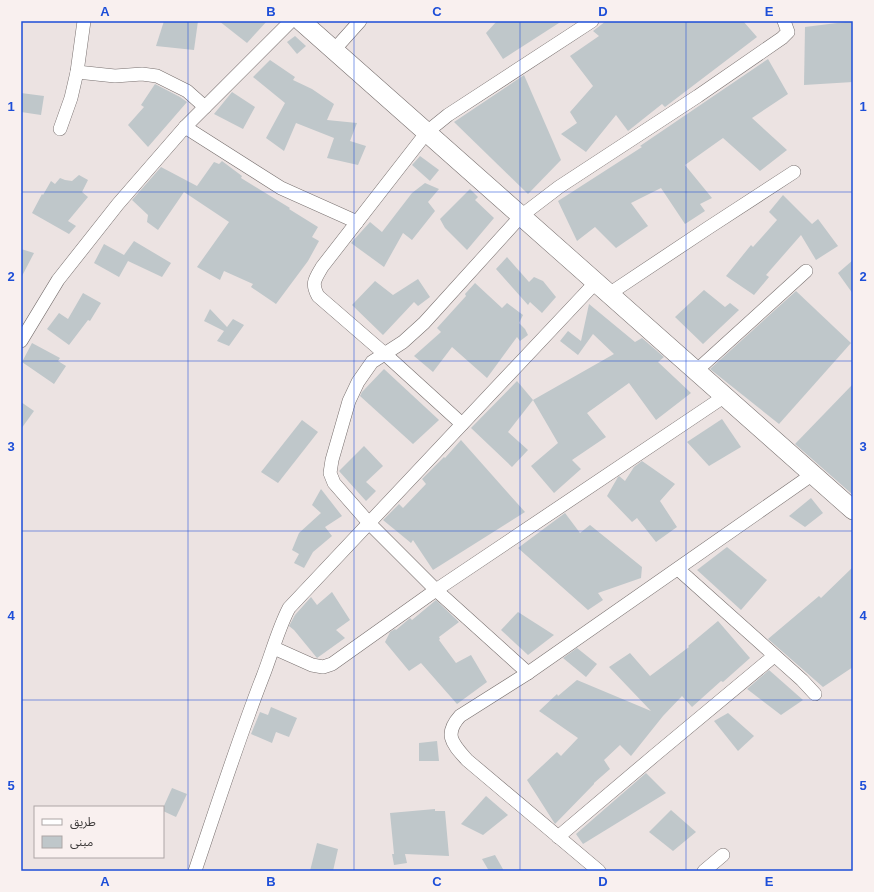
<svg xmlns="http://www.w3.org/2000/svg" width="874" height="892" viewBox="0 0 874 892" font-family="Arial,'Noto Sans Arabic',sans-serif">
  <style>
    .building { fill: #bfc7ca }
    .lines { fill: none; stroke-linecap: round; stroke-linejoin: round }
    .street-casing { stroke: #78706f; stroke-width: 14 }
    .secondary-casing { stroke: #78706f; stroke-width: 20 }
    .street { stroke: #fff; stroke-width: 13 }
    .secondary { stroke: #fff; stroke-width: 19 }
    .grid { fill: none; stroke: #1d4ed8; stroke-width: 1; stroke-opacity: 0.55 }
    .neatline { fill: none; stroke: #1d4ed8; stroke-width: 1.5 }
    .grid-label { font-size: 13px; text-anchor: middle; font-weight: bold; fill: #1d4ed8 }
  </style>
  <rect width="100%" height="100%" fill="#ece3e2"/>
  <g class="building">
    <polygon points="164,21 198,21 194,50 156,46"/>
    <polygon points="219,21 267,21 247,43"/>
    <polygon points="497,21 562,21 503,59 486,33"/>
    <polygon points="606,21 743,21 757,37 665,107 662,104 628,131 616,115 586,152 561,134 577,123 570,112 593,86 570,56 599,36 593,31"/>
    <polygon points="853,21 853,82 804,85 805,27"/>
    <polygon points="295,36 306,46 297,54 287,42"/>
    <polygon points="768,59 788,94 752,118 787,150 760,171 723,138 685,165 712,198 700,204 705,211 685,224 661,188 631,203 648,226 616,248 595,227 577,241 558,201 642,147 640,146"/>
    <polygon points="270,60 295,77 293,80 312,89 334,104 327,120 357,123 350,141 366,146 358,165 327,158 334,138 296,123 284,151 266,138 285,103 253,77"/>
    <polygon points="524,75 561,160 528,194 454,122"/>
    <polygon points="155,84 180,97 187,102 148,147 128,125 144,107 141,105"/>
    <polygon points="232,92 255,107 243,129 214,114"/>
    <polygon points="21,93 44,96 41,115 21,112"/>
    <polygon points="420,156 439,170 430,181 412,165"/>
    <polygon points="222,161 242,176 241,178 290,208 289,209 318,227 312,237 319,241 308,261 276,304 251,287 253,284 224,271 220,280 197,267 229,222 184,192 158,230 147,222 148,215 132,200 161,167 197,186 214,162 219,164"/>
    <polygon points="79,175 88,180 82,192 88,197 68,221 76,226 69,234 32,213 42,194 43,195 51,181 55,184 60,178 65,180 72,181"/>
    <polygon points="425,183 439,189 428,202 435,211 412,240 403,233 384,267 351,243 370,222 382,232 412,193"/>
    <polygon points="470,189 478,197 475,200 494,218 467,250 445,228 440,219"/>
    <polygon points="783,195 812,224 818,219 838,246 816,260 801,235 766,275 769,277 754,295 726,276 751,245 753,247 777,220 769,212"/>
    <polygon points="134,241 171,263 162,277 128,261 119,277 94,263 104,244 124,255"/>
    <polygon points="21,249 34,253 21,278"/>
    <polygon points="507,257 529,282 534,277 543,281 556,297 542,313 530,302 528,305 496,269"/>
    <polygon points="853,260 853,294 838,273"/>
    <polygon points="418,279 430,297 418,306 414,302 383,335 352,305 375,281 393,295"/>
    <polygon points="475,283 502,308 507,303 523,315 519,323 525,329 528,335 520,341 517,337 487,378 452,347 433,372 414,356 441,332 437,328 466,296 465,294"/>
    <polygon points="704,290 725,307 730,303 739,310 703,344 675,317"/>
    <polygon points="796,291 851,343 779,424 710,369"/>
    <polygon points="83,293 101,303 90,321 88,320 69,345 47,329 59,313 68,319"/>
    <polygon points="589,304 635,342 642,338 664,357 658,362 691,393 656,420 629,383 587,413 606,437 572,460 581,469 554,493 531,466 558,443 533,400 614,354 593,334 578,355 560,341 568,331 581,341"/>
    <polygon points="210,309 227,327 233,319 244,325 229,346 217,341 224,331 204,321"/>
    <polygon points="32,343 60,358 58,361 66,366 54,384 22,362"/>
    <polygon points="384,369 439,420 413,444 360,396 362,392"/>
    <polygon points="517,381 533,400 508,432 528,450 512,467 471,428"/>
    <polygon points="853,384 853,495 795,444"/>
    <polygon points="21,402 34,411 21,429"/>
    <polygon points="722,419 741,447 709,466 687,442"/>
    <polygon points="302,420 318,432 278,483 261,472"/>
    <polygon points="461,440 525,512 433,570 413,540 411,543 383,520 399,504 403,508 426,484 422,479 444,457 445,458"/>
    <polygon points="364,446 383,466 366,482 376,491 366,501 339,471"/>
    <polygon points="642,461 675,484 660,501 677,527 656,542 637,518 632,522 607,496 618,477 619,476 625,481 634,467"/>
    <polygon points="321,489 342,516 325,527 332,536 313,552 304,568 294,563 299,554 292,550 299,533 321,513 312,505"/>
    <polygon points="811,498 823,513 805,527 789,516"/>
    <polygon points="565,513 580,533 590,525 642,567 641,578 598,593 603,600 588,610 518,548"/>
    <polygon points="727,547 767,580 741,610 697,570"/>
    <polygon points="853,567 853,667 823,687 768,639 819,596 821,598"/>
    <polygon points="332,592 350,620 336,630 345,638 317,658 294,630 289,626 295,615 311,597 317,605"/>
    <polygon points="436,600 459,622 439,637 440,639 439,640 456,663 471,655 487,682 457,704 421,663 409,671 385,642 390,632 395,629 396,630 410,618 412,620"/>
    <polygon points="518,612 554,635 528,655 501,630"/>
    <polygon points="718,621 750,658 723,682 721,681 692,707 682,696 663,716 631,756 620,745 604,760 610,769 594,783 594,784 555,824 527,780 557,752 561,756 578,738 539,711 557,694 558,696 577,680 651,711 609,667 630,653 650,676 689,647 688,646"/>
    <polygon points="577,648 597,664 586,677 563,658"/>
    <polygon points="769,670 803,700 781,715 747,689"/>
    <polygon points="271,707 297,718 289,737 276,732 272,743 251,734 260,712 268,715"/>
    <polygon points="728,713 754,736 738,751 714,721"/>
    <polygon points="437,741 439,761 419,761 419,743"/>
    <polygon points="646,773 666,793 583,844 576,834"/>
    <polygon points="172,788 187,794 176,817 163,811 163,808"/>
    <polygon points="486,796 508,815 483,835 461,824"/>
    <polygon points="435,809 435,811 445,811 449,856 405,854 407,863 394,865 392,854 394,854 390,813"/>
    <polygon points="671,810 696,832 673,851 649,832"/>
    <polygon points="317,843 338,849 333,871 310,871"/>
    <polygon points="495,855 504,871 489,871 482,859"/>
  </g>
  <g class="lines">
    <defs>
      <g id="street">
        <polyline points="334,50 360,21"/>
        <polyline points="77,72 115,76 142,74 157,76 187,91 205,107"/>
        <polyline points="185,127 281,188 357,222"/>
        <polyline points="60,129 71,98 77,72 84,21"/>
        <polyline points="609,294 708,228 794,172"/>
        <polyline points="21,341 58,280 118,204 185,127 291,21"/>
        <polyline points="696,371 806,271"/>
        <path d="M 462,424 L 385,354 L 318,296 C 311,283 315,279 322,267 L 427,132 L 448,115 L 592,21"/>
        <polyline points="678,569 802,680 815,694"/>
        <polyline points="274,648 312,665 323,667 332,664 436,590 725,396"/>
        <polyline points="528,673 436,590 369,523 334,483 330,473 332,460 349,401 358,382 372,362 403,342 424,323 521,216 559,187 698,96 782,38 788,32 784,21"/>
        <polyline points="558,837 655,755 774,656"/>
        <path d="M 195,871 C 217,806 238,740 263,676 C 272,653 278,629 289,608 L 596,282"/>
        <path d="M 599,871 L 467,760 C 453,744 443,735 460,716 L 528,673 L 813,474"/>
        <polyline points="704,871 723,855"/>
      </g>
      <polyline id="secondary" points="301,21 853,510"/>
    </defs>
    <use href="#street" class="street-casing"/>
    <use href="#secondary" class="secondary-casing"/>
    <use href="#street" class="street"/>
    <use href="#secondary" class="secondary"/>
  </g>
  <path class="grid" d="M 188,21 L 188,871M 354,21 L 354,871M 520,21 L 520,871M 686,21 L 686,871M 21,192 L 853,192M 21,361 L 853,361M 21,531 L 853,531M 21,700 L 853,700"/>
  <rect width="874" height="892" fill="none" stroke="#f9f0ef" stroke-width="44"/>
  <rect x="34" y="806" width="130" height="52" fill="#f9f0ef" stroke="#ada6a6"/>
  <rect x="42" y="819" width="20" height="6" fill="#ffffff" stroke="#ada6a6"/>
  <text x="70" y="826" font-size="12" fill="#3b3838">طريق</text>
  <rect x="42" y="836" width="20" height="12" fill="#bfc7ca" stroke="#ada6a6"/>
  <text x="70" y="846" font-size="12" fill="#3b3838">مبنى</text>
  <rect x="22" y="22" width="830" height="848" class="neatline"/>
  <g class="grid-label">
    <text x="105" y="16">A</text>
    <text x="271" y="16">B</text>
    <text x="437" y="16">C</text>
    <text x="603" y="16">D</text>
    <text x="769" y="16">E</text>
    <text x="11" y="111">1</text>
    <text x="863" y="111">1</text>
    <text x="11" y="281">2</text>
    <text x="863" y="281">2</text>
    <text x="11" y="451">3</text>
    <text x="863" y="451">3</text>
    <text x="11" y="620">4</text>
    <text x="863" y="620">4</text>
    <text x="11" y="790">5</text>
    <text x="863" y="790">5</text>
    <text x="105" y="886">A</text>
    <text x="271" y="886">B</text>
    <text x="437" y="886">C</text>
    <text x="603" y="886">D</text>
    <text x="769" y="886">E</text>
  </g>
</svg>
